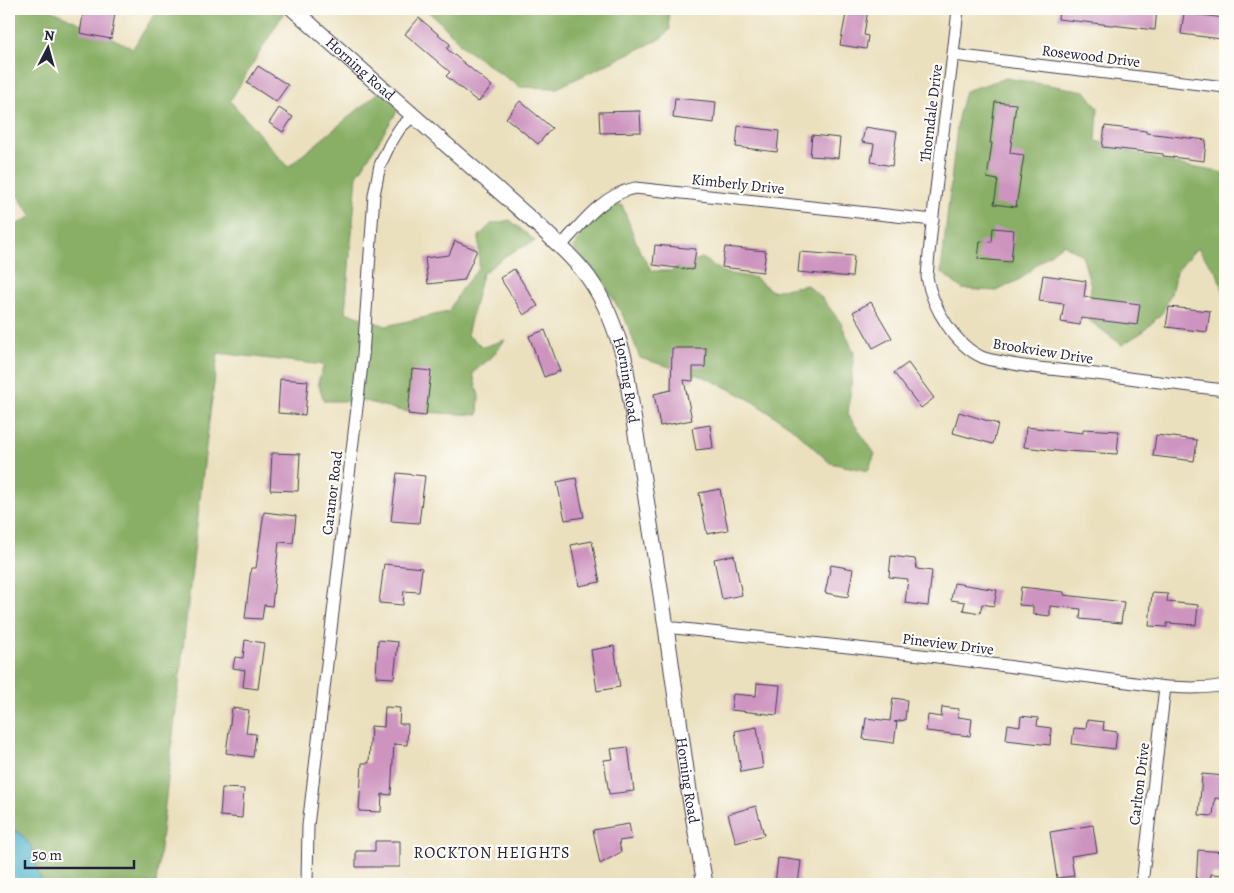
<svg xmlns="http://www.w3.org/2000/svg" width="1234" height="893" viewBox="0 0 1234 893" font-family="Alegreya,serif">
  <style>
    .forest { fill: #88af65; stroke: #556850 }
    .water { fill: #4eb2cd; stroke: #386a84 }
    .building { fill: #cd94c0 }
    .lines { fill: none; stroke-linecap: round; stroke-linejoin: round }
    .minor-casing { stroke: #403e4f; stroke-width: 13 }
    .tertiary-casing { stroke: #403e4f; stroke-width: 17 }
    .minor { stroke: #fff; stroke-width: 11 }
    .tertiary { stroke: #fff; stroke-width: 15 }
    .labels { text-anchor: middle; dominant-baseline: central; stroke-width: 4.5; stroke-linejoin: round; paint-order: stroke }
    .street-label { font-size: 15px; fill: #22223b; stroke: #fdfcf7 }
    .neighbourhood-label { font-size: 16px; letter-spacing: 1px; fill: #22223b; stroke: #fdfcf7 }
  </style>
  <rect width="100%" height="100%" fill="#fdfcf7"/>
  <filter id="ink" filterUnits="userSpaceOnUse"><feTurbulence type="fractalNoise" baseFrequency=".02" numOctaves="2"/><feDisplacementMap in="SourceGraphic" scale="10" xChannelSelector="R" yChannelSelector="G"/><feConvolveMatrix kernelMatrix="1 2 1 2 8 2 1 2 1" color-interpolation-filters="sRGB"/></filter>
  <filter id="wash" filterUnits="userSpaceOnUse"><feTurbulence type="fractalNoise" baseFrequency=".0096" numOctaves="4" result="noise"/><feDisplacementMap in="SourceGraphic" scale="20" xChannelSelector="R" yChannelSelector="G"/><feGaussianBlur stdDeviation="1.12" result="paint"/><feColorMatrix in="noise" values="0 0 0 0 0 0 0 0 0 0 0 0 0 0 0 0 0 1.4 0 .05"/><feComposite in="paint" operator="in"/></filter>
  <g filter="url(#wash)">
    <rect width="100%" height="100%" fill="#ebe0be"/>
    <g class="forest">
      <polygon points="9,9 49,9 133,48 158,9 286,9 230,101 288,167 383,89 401,105 357,176 345,312 386,326 448,312 462,288 479,268 479,236 491,224 510,220 535,241 508,254 482,274 467,335 483,347 505,340 491,358 478,368 473,374 479,396 478,415 402,411 365,401 324,401 318,382 324,365 218,353 208,429 156,884 41,884 40,879 31,846 19,832 9,832 9,229 32,216 9,184"/>
      <polygon points="425,9 668,9 670,29 662,38 557,88 520,87 465,49 441,23"/>
      <polygon points="1006,78 1085,91 1098,108 1096,141 1173,164 1225,173 1225,298 1217,273 1197,248 1176,271 1171,294 1162,313 1144,331 1122,345 1089,320 1091,286 1082,255 1063,244 1037,264 1022,278 997,291 962,289 941,272 958,118 965,91"/>
      <polygon points="622,205 640,252 652,271 671,271 702,258 725,273 755,278 772,291 807,285 822,298 841,323 854,353 848,415 875,454 868,471 830,463 791,427 747,398 707,378 640,358 626,321 605,285 573,248 593,211"/>
    </g>
    <polygon class="water" points="9,832 19,832 31,846 40,879 41,884 9,884"/>
    <g id="blocks">
      <g class="building">
        <polygon points="84,9 91,9 115,13 111,39 80,33"/>
        <polygon points="847,9 868,9 864,35 868,36 866,49 840,45"/>
        <polygon points="1059,9 1157,9 1155,30 1058,19"/>
        <polygon points="1184,13 1225,18 1222,39 1181,34"/>
        <polygon points="419,18 450,44 447,49 492,86 478,102 446,76 450,72 405,34"/>
        <polygon points="258,66 288,85 276,102 247,83"/>
        <polygon points="675,98 716,102 714,123 673,118"/>
        <polygon points="520,101 552,128 538,144 506,118"/>
        <polygon points="995,102 1016,104 1010,153 1024,155 1016,207 994,204 998,180 987,178 992,143 990,143"/>
        <polygon points="279,108 293,117 283,132 269,123"/>
        <polygon points="640,111 641,132 600,133 599,112"/>
        <polygon points="738,126 779,131 777,152 736,147"/>
        <polygon points="1105,126 1146,131 1146,133 1206,140 1204,161 1163,156 1163,154 1102,147"/>
        <polygon points="865,127 897,132 892,166 871,162 874,144 862,142"/>
        <polygon points="812,135 840,138 838,158 810,156"/>
        <polygon points="993,228 1014,230 1011,262 978,259 980,241 992,242"/>
        <polygon points="455,241 477,250 464,280 428,284 425,258 449,255"/>
        <polygon points="655,245 696,249 693,270 653,265"/>
        <polygon points="725,247 766,251 763,272 722,267"/>
        <polygon points="800,252 854,256 852,277 798,272"/>
        <polygon points="514,269 538,306 524,315 500,278"/>
        <polygon points="1043,275 1086,281 1084,297 1140,304 1137,325 1081,318 1080,325 1061,322 1064,304 1039,301"/>
        <polygon points="871,302 892,338 873,348 853,312"/>
        <polygon points="1169,307 1210,311 1207,332 1166,327"/>
        <polygon points="545,330 560,371 544,377 529,336"/>
        <polygon points="672,348 706,348 705,367 693,367 693,381 684,380 692,420 660,426 654,394 671,390"/>
        <polygon points="908,363 934,398 921,408 894,373"/>
        <polygon points="412,369 431,371 426,416 408,414"/>
        <polygon points="280,379 308,381 305,415 278,413"/>
        <polygon points="959,412 998,424 993,444 953,433"/>
        <polygon points="710,425 713,448 696,450 692,428"/>
        <polygon points="1026,427 1083,433 1083,429 1119,431 1117,454 1065,451 1065,452 1024,447"/>
        <polygon points="1156,435 1197,440 1194,461 1153,456"/>
        <polygon points="272,453 300,454 298,491 270,490"/>
        <polygon points="397,473 425,476 419,523 391,521"/>
        <polygon points="576,478 584,517 565,520 557,482"/>
        <polygon points="720,489 728,530 707,534 699,493"/>
        <polygon points="264,512 296,516 293,543 279,542 272,606 264,605 262,619 245,618 251,568 256,568"/>
        <polygon points="592,541 600,582 579,586 571,545"/>
        <polygon points="734,555 742,595 722,599 714,559"/>
        <polygon points="891,556 915,559 917,569 932,571 928,606 905,603 908,579 889,577"/>
        <polygon points="384,564 422,568 419,592 404,591 403,605 379,603"/>
        <polygon points="831,565 853,569 848,597 825,593"/>
        <polygon points="954,583 997,590 994,606 982,604 980,613 963,610 965,602 951,600"/>
        <polygon points="1021,587 1064,592 1064,595 1124,602 1121,623 1080,619 1081,609 1050,606 1050,616 1033,614 1033,606 1019,605"/>
        <polygon points="1152,593 1168,594 1167,602 1198,605 1196,625 1167,623 1167,627 1149,626"/>
        <polygon points="245,640 264,643 258,689 243,687 245,670 233,668 235,657 243,658"/>
        <polygon points="378,640 398,642 394,678 376,677"/>
        <polygon points="614,646 620,687 597,691 591,650"/>
        <polygon points="757,683 780,685 777,715 731,710 733,694 756,696"/>
        <polygon points="893,698 907,700 905,720 894,722 897,722 894,743 863,739 866,718 890,721"/>
        <polygon points="385,707 400,708 399,724 408,724 407,745 394,744 391,795 382,794 381,812 359,811 362,763 369,763 371,726 384,727"/>
        <polygon points="942,707 959,709 958,717 972,719 970,736 926,731 928,715 941,717"/>
        <polygon points="232,708 249,710 246,733 256,734 253,757 226,753"/>
        <polygon points="1021,716 1038,718 1037,726 1051,728 1050,745 1006,740 1008,724 1020,726"/>
        <polygon points="1087,720 1104,722 1103,730 1117,732 1115,749 1072,744 1074,728 1086,729"/>
        <polygon points="757,727 763,768 741,772 735,731"/>
        <polygon points="628,747 634,791 609,794 604,760 613,759 611,749"/>
        <polygon points="1202,774 1225,776 1225,799 1215,798 1213,816 1199,815"/>
        <polygon points="222,788 244,789 242,818 220,816"/>
        <polygon points="756,806 764,835 736,843 728,814"/>
        <polygon points="629,824 632,839 619,841 621,852 600,864 593,830"/>
        <polygon points="1093,825 1097,852 1071,856 1074,876 1057,878 1050,832"/>
        <polygon points="375,841 400,841 400,867 356,867 356,851 375,851"/>
        <polygon points="1198,850 1225,852 1225,875 1211,874 1210,884 1196,884"/>
        <polygon points="778,858 801,861 798,884 775,884"/>
      </g>
    </g>
  </g>
  <g filter="url(#ink)">
    <use href="#blocks" fill-opacity="0" stroke="#403e4f" stroke-width="1"/>
    <g class="lines">
      <defs>
        <g id="minor">
          <path d="M 958,9 C 949,98 934,187 927,277 C 932,307 955,346 984,358 C 990,360 997,361 1003,362 C 1028,368 1053,369 1078,372 C 1127,377 1176,385 1225,390"/>
          <polyline points="953,55 1225,87"/>
          <path d="M 561,246 C 582,223 602,195 635,188 L 933,220"/>
          <path d="M 666,627 L 930,656 L 1165,687 C 1186,688 1205,689 1225,685"/>
          <polyline points="307,884 308,826 363,356 374,195 380,165 390,144 400,128 413,116"/>
          <polyline points="1142,884 1165,687"/>
        </g>
        <g id="tertiary">
          <path id="s1" d="M 293,9 C 353,62 412,115 473,168 C 496,188 518,208 541,228 C 558,244 575,259 588,277 C 606,302 615,328 624,357 L 666,627 L 690,798 L 705,884"/>
        </g>
      </defs>
      <use href="#minor" class="minor-casing"/>
      <use href="#tertiary" class="tertiary-casing"/>
      <use href="#minor" class="minor"/>
      <use href="#tertiary" class="tertiary"/>
    </g>
  </g>
  <g class="labels">
    <g class="street-label">
      <text transform="translate(1091 56) rotate(7)">Rosewood Drive</text>
      <text stroke="none"><textPath href="#s1" startOffset="90">Horning Road</textPath></text>
      <text transform="translate(931 113) rotate(-83)">Thorndale Drive</text>
      <text transform="translate(738 184) rotate(6)">Kimberly Drive</text>
      <text transform="translate(1043 351) rotate(9)">Brookview Drive</text>
      <text stroke="none"><textPath href="#s1" startOffset="510">Horning Road</textPath></text>
      <text transform="translate(332 493) rotate(-83)">Caranor Road</text>
      <text transform="translate(948 644) rotate(7)">Pineview Drive</text>
      <text stroke="none"><textPath href="#s1" startOffset="915">Horning Road</textPath></text>
      <text transform="translate(1139 784) rotate(-83)">Carlton Drive</text>
    </g>
    <g class="neighbourhood-label">
      <text x="492" y="853">ROCKTON HEIGHTS</text>
    </g>
  </g>
  <rect width="1234" height="893" fill="none" stroke="#fdfcf7" stroke-width="30"/>
  <g transform="translate(48 48) rotate(6)" stroke="#fdfcf7" stroke-width="4" paint-order="stroke">
  <path d="M0-4L9 19L0 12L-9 19Z" fill="#22223b"/>
  <text y="-8" font-size="14" font-weight="bold" text-anchor="middle" fill="#22223b">N</text>
  </g>
  <path d="M25 860v8h109v-8" fill="none" stroke="#22223b" stroke-width="2.5"/>
  <text x="32" y="860" font-size="15" fill="#22223b" stroke="#fdfcf7" stroke-width="4" paint-order="stroke">50 m</text>
</svg>
